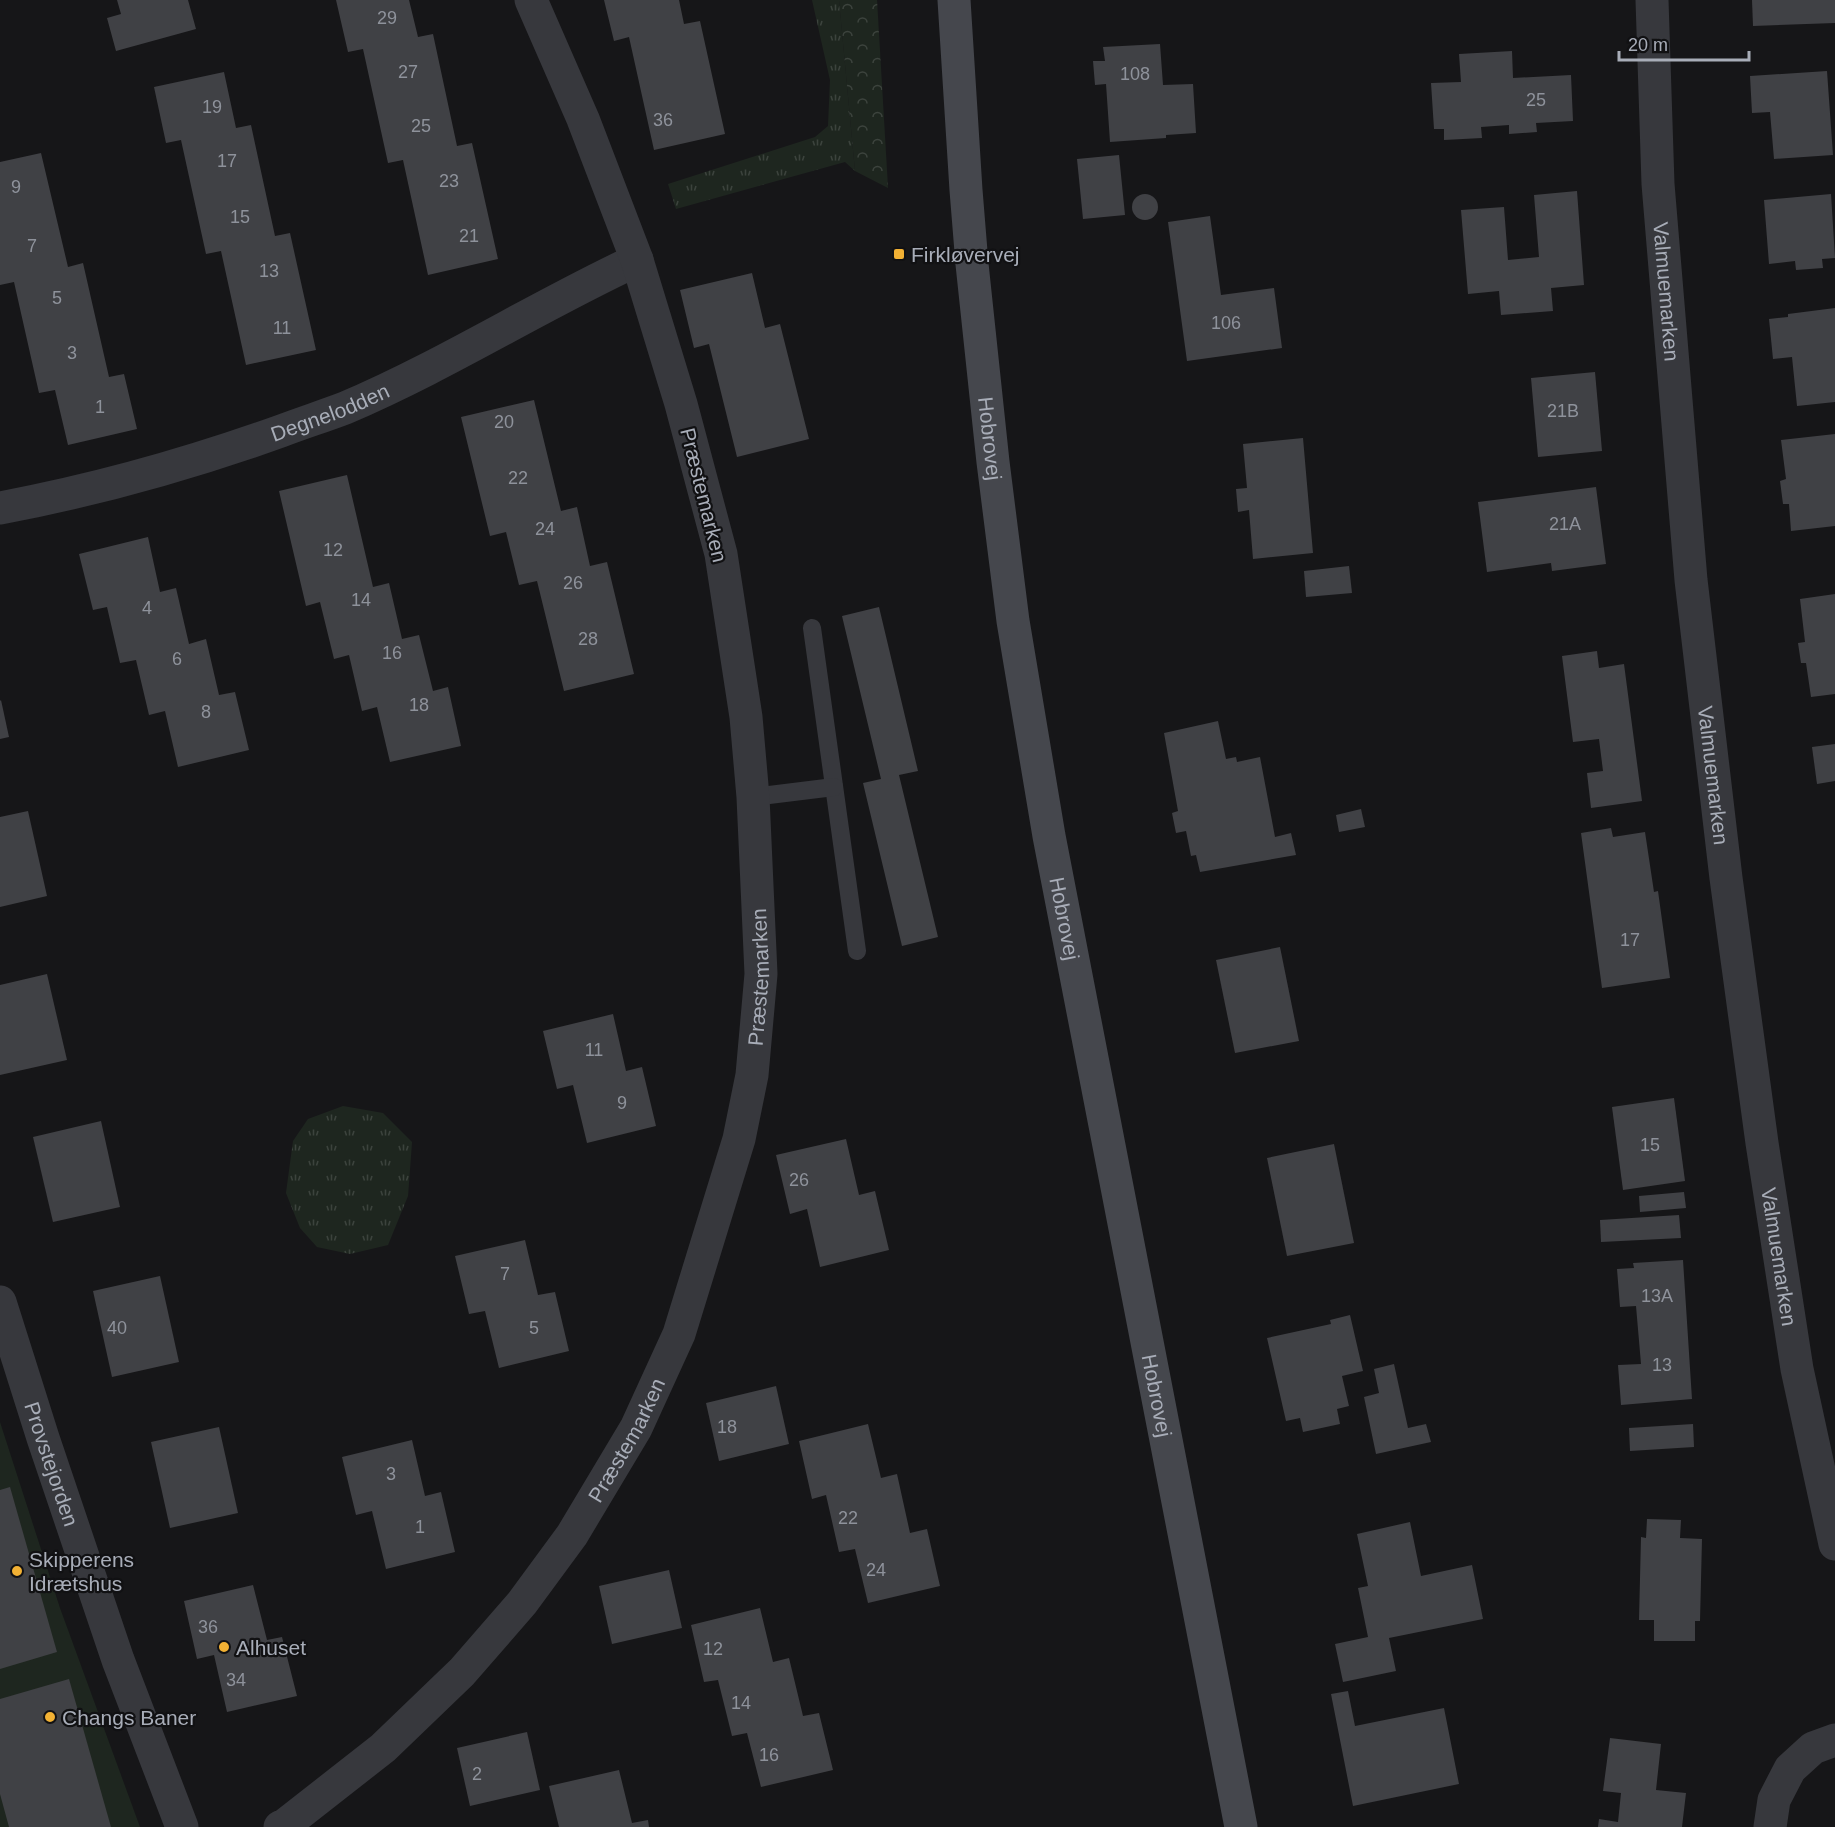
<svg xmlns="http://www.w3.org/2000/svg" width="1835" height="1827" viewBox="0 0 1835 1827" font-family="Arial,sans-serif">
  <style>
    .grass { fill: url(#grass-tufts) }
    .forest { fill: url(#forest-crowns) }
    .garden { fill: #1e261f }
    .building { fill: #404145 }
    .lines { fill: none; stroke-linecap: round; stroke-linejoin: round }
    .service { stroke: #37383d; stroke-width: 18 }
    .minor { stroke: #37383d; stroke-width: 33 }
    .secondary { stroke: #45474d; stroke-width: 33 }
    .poi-dot { fill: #f2b134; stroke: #111113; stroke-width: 2 }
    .labels { text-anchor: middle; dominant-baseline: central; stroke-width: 4.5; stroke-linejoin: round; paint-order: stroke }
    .number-label { font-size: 18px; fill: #8e929b }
    .poi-label { font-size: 21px; fill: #a8adb8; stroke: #111113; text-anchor: start }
    .street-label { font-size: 21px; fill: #a8adb8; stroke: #111113 }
  </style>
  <defs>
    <pattern id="grass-tufts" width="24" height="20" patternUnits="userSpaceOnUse" patternTransform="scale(1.5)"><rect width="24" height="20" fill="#1e261f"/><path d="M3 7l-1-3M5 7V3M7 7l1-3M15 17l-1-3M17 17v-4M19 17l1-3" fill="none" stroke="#3c433d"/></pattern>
    <pattern id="forest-crowns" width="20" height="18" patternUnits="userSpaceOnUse" patternTransform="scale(1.5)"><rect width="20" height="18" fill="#1e261f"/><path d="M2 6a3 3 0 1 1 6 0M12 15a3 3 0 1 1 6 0" fill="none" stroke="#3c433d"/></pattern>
  </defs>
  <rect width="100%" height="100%" fill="#161618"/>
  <g class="grass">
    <polygon points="812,0 839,0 855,171 845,162 676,209 668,184 815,137 828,126 830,80"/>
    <polygon points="343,1106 383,1113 412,1142 408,1196 388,1245 350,1254 317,1247 300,1228 286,1193 293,1141 308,1119"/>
  </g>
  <polygon class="forest" points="839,0 877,0 888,188 855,171"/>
  <polygon class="garden" points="0,1422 60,1608 140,1827 0,1827"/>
  <g class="building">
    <polygon points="117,0 188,0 196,29 116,51 107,18 121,14"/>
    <polygon points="336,0 409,0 418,37 433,34 457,146 472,143 498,259 428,275 403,160 388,163 363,49 348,52"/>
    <polygon points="604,0 679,0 684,24 700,21 725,134 654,150 629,37 614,41"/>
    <polygon points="1752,0 1835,0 1835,23 1753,26"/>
    <polygon points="1160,44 1163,85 1193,84 1196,133 1166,135 1166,138 1110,142 1106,84 1095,85 1093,61 1105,61 1103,47"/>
    <polygon points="1512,51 1513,78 1571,75 1573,121 1536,123 1537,132 1509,134 1509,125 1481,127 1482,138 1444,140 1444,129 1434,129 1431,83 1461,82 1459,54"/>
    <polygon points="1827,71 1833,155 1774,159 1770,112 1752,113 1750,76"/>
    <polygon points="224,72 236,128 251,125 275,236 290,233 316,350 246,365 221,251 206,254 181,140 166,143 154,87"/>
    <polygon points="41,153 68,267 83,263 109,377 124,374 137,429 68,445 55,390 39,393 14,282 0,285 0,162"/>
    <polygon points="1119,155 1125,215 1083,219 1077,159"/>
    <polygon points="1577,191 1584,285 1551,288 1553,311 1501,315 1499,291 1468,294 1461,210 1504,207 1508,260 1539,257 1534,195"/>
    <polygon points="1831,194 1835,258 1822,259 1823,268 1796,270 1795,261 1769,264 1764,200"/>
    <circle cx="1145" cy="207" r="13"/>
    <polygon points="1210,216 1221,295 1274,288 1282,348 1187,361 1168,222"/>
    <polygon points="752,273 765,328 780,324 809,439 737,457 709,344 694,348 680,290"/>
    <polygon points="1835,308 1835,402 1797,406 1792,357 1773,359 1769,319 1788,317 1788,314"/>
    <polygon points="1595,372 1602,451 1538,457 1531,378"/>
    <polygon points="534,400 561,511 577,507 590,566 607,562 634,674 564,691 537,581 519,585 506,532 490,536 461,417"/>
    <polygon points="1835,434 1835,526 1791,531 1789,504 1783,504 1780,481 1786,479 1781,440"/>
    <polygon points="1303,438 1313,553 1253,559 1249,510 1238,512 1236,489 1247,488 1243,444"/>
    <polygon points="347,475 373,587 389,583 402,639 419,635 433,691 448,687 461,746 390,762 377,707 362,711 349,655 334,659 320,602 306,606 279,491"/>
    <polygon points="1596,487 1606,564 1552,571 1551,563 1487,572 1478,502"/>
    <polygon points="148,537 160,592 176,588 189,644 206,639 219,695 235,692 249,750 178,767 165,711 149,715 136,660 120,663 107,607 93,610 79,554"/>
    <polygon points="1349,566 1352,593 1306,597 1304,571"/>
    <polygon points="1835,594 1835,694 1811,697 1806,663 1801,663 1798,643 1805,642 1800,599"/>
    <polygon points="879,607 918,771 899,775 938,937 902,946 863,783 881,779 842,616"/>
    <polygon points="1597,651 1599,668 1624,664 1642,801 1591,808 1587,773 1603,771 1599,739 1573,742 1562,656"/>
    <polygon points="1,700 9,737 0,739 0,701"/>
    <polygon points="1218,721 1226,759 1236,757 1237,762 1260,757 1275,837 1291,833 1296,855 1200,872 1196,855 1191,856 1186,831 1176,833 1172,813 1178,811 1164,733"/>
    <polygon points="1835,744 1835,781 1817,784 1812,747"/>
    <polygon points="1361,809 1365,827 1339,832 1336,815"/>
    <polygon points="28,811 47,896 0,907 0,817"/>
    <polygon points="1611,828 1613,837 1645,832 1654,892 1658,891 1670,978 1602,988 1581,833"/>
    <polygon points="1280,947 1299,1041 1235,1053 1216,960"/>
    <polygon points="47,974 67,1060 0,1075 0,985"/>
    <polygon points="613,1014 626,1071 642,1067 656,1126 587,1143 573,1085 557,1089 543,1031"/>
    <polygon points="1674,1098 1685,1181 1623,1190 1612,1107"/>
    <polygon points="101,1121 120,1207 53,1222 33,1137"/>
    <polygon points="846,1139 859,1195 875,1191 889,1250 820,1267 807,1209 790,1214 776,1155"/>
    <polygon points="1334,1144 1354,1243 1287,1256 1267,1158"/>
    <polygon points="1684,1192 1686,1208 1640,1212 1639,1196"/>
    <polygon points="1679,1215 1681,1238 1601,1242 1600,1220"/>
    <polygon points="525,1240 538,1295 555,1292 569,1351 499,1368 485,1311 469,1314 455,1256"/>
    <polygon points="1683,1260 1692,1399 1621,1405 1618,1365 1641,1364 1636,1306 1620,1307 1617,1269 1634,1268 1633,1263"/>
    <polygon points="160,1276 179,1362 112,1377 93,1291"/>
    <polygon points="1350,1315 1363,1371 1342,1376 1349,1406 1337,1409 1340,1424 1303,1432 1300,1418 1286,1421 1267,1338 1331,1324 1330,1320"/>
    <polygon points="1394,1364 1408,1428 1426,1424 1431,1442 1376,1454 1364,1397 1379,1393 1374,1369"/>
    <polygon points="776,1386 789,1444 719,1461 706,1403"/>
    <polygon points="868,1424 881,1478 897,1474 910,1533 927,1529 940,1586 868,1603 855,1549 839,1552 826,1495 812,1499 799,1441"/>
    <polygon points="1693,1424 1694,1447 1630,1451 1629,1428"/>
    <polygon points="219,1427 238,1513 170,1528 151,1442"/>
    <polygon points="412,1440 425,1496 441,1492 455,1552 386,1569 372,1511 356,1515 342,1457"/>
    <polygon points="10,1487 57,1652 0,1669 0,1490"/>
    <polygon points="1647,1519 1681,1520 1680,1538 1702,1539 1700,1621 1695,1621 1695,1641 1654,1641 1654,1620 1639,1620 1641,1537 1646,1538"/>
    <polygon points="1410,1522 1421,1576 1472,1565 1483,1619 1389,1638 1396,1671 1343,1682 1335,1644 1368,1637 1358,1588 1368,1586 1357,1534"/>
    <polygon points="669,1570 682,1628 612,1644 599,1586"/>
    <polygon points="253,1585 267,1640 282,1637 297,1696 227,1712 214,1655 197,1659 184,1601"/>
    <polygon points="760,1608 773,1662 789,1658 803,1716 819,1713 833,1770 761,1787 747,1733 732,1736 718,1680 704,1682 691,1625"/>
    <polygon points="69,1679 111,1827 9,1827 0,1794 0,1699"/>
    <polygon points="1348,1691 1355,1726 1444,1708 1459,1784 1353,1806 1331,1694"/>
    <polygon points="527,1732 540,1790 470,1806 457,1748"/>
    <polygon points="1610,1738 1661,1744 1656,1790 1686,1793 1682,1827 1598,1827 1599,1819 1618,1822 1621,1793 1603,1791"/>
    <polygon points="619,1770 632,1823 648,1820 649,1827 559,1827 549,1786"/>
  </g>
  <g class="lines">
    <g class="service">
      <polyline points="812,628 857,951"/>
      <polyline points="753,797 834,787"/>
    </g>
    <g class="minor">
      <path id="s1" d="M 1652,0 L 1658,184 L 1691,580 L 1726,878 L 1762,1143 L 1797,1369 L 1835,1544"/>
      <path id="s2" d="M 0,508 C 96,490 189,464 281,431 C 302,423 324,416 345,408 C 446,365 538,306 637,260"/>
      <path id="s3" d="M 0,1302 L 43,1438 L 118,1660 L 182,1827"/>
      <path id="s4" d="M 280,1827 L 286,1824 L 383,1748 L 462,1672 L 522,1603 L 572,1535 L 636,1428 L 679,1334 L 739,1139 L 752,1075 L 761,974 L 753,797 L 746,717 L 721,554 L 681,404 L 637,260 L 583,119 L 531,0"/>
      <polyline points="1770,1827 1774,1800 1790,1769 1813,1748 1835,1740"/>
    </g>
    <path class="secondary" id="s5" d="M 954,0 L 966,190 L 972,264 L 993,462 L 1013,621 L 1049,836 L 1241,1827"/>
  </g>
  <g class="poi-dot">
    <rect x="893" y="248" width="12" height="12" rx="3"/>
    <circle cx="17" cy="1571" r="6"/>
    <circle cx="224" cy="1647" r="6"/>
    <circle cx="50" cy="1717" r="6"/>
  </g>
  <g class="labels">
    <g class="number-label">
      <text x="387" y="18">29</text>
      <text x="408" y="72">27</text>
      <text x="1135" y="74">108</text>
      <text x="1536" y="100">25</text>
      <text x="212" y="107">19</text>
      <text x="663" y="120">36</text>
      <text x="421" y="126">25</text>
      <text x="227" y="161">17</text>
      <text x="449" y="181">23</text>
      <text x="16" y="187">9</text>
      <text x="240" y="217">15</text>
      <text x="469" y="236">21</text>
      <text x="32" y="246">7</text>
      <text x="269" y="271">13</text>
      <text x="57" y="298">5</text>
      <text x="1226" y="323">106</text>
      <text x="282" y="328">11</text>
      <text x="72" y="353">3</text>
      <text x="100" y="407">1</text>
      <text x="1563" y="411">21B</text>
      <text x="504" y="422">20</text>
      <text x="518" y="478">22</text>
      <text x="1565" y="524">21A</text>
      <text x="545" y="529">24</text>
      <text x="333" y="550">12</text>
      <text x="573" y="583">26</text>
      <text x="361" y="600">14</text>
      <text x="147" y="608">4</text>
      <text x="588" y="639">28</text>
      <text x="392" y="653">16</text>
      <text x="177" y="659">6</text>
      <text x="419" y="705">18</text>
      <text x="206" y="712">8</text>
      <text x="1630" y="940">17</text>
      <text x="594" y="1050">11</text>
      <text x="622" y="1103">9</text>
      <text x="1650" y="1145">15</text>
      <text x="799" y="1180">26</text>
      <text x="505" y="1274">7</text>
      <text x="1657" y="1296">13A</text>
      <text x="117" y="1328">40</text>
      <text x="534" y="1328">5</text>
      <text x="1662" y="1365">13</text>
      <text x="727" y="1427">18</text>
      <text x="391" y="1474">3</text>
      <text x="848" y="1518">22</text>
      <text x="420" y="1527">1</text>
      <text x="876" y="1570">24</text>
      <text x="208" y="1627">36</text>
      <text x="713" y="1649">12</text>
      <text x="236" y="1680">34</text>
      <text x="741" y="1703">14</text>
      <text x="769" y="1755">16</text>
      <text x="477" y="1774">2</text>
    </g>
    <g class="poi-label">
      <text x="911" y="254">Firkløvervej</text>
      <text x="29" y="1559">Skipperens<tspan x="29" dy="24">Idrætshus</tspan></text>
      <text x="236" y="1647">Alhuset</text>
      <text x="62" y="1717">Changs Baner</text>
    </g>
    <g class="street-label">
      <text stroke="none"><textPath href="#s1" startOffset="292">Valmuemarken</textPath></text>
      <text stroke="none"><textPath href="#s2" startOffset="344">Degnelodden</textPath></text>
      <text stroke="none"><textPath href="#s5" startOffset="440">Hobrovej</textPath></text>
      <text transform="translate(704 495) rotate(76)">Præstemarken</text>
      <text stroke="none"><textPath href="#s1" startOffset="778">Valmuemarken</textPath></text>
      <text stroke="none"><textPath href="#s5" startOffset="926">Hobrovej</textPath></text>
      <text stroke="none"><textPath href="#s4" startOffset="1011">Præstemarken</textPath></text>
      <text stroke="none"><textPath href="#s1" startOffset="1264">Valmuemarken</textPath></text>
      <text stroke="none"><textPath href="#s5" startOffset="1412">Hobrovej</textPath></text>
      <text stroke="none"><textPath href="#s4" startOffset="525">Præstemarken</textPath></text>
      <text stroke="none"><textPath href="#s3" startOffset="170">Provstejorden</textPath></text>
    </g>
  </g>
  <path d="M1619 51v9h130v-9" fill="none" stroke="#a8adb8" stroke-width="3"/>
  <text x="1628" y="51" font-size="18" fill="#a8adb8" stroke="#111113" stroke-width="4.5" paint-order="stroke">20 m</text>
</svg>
